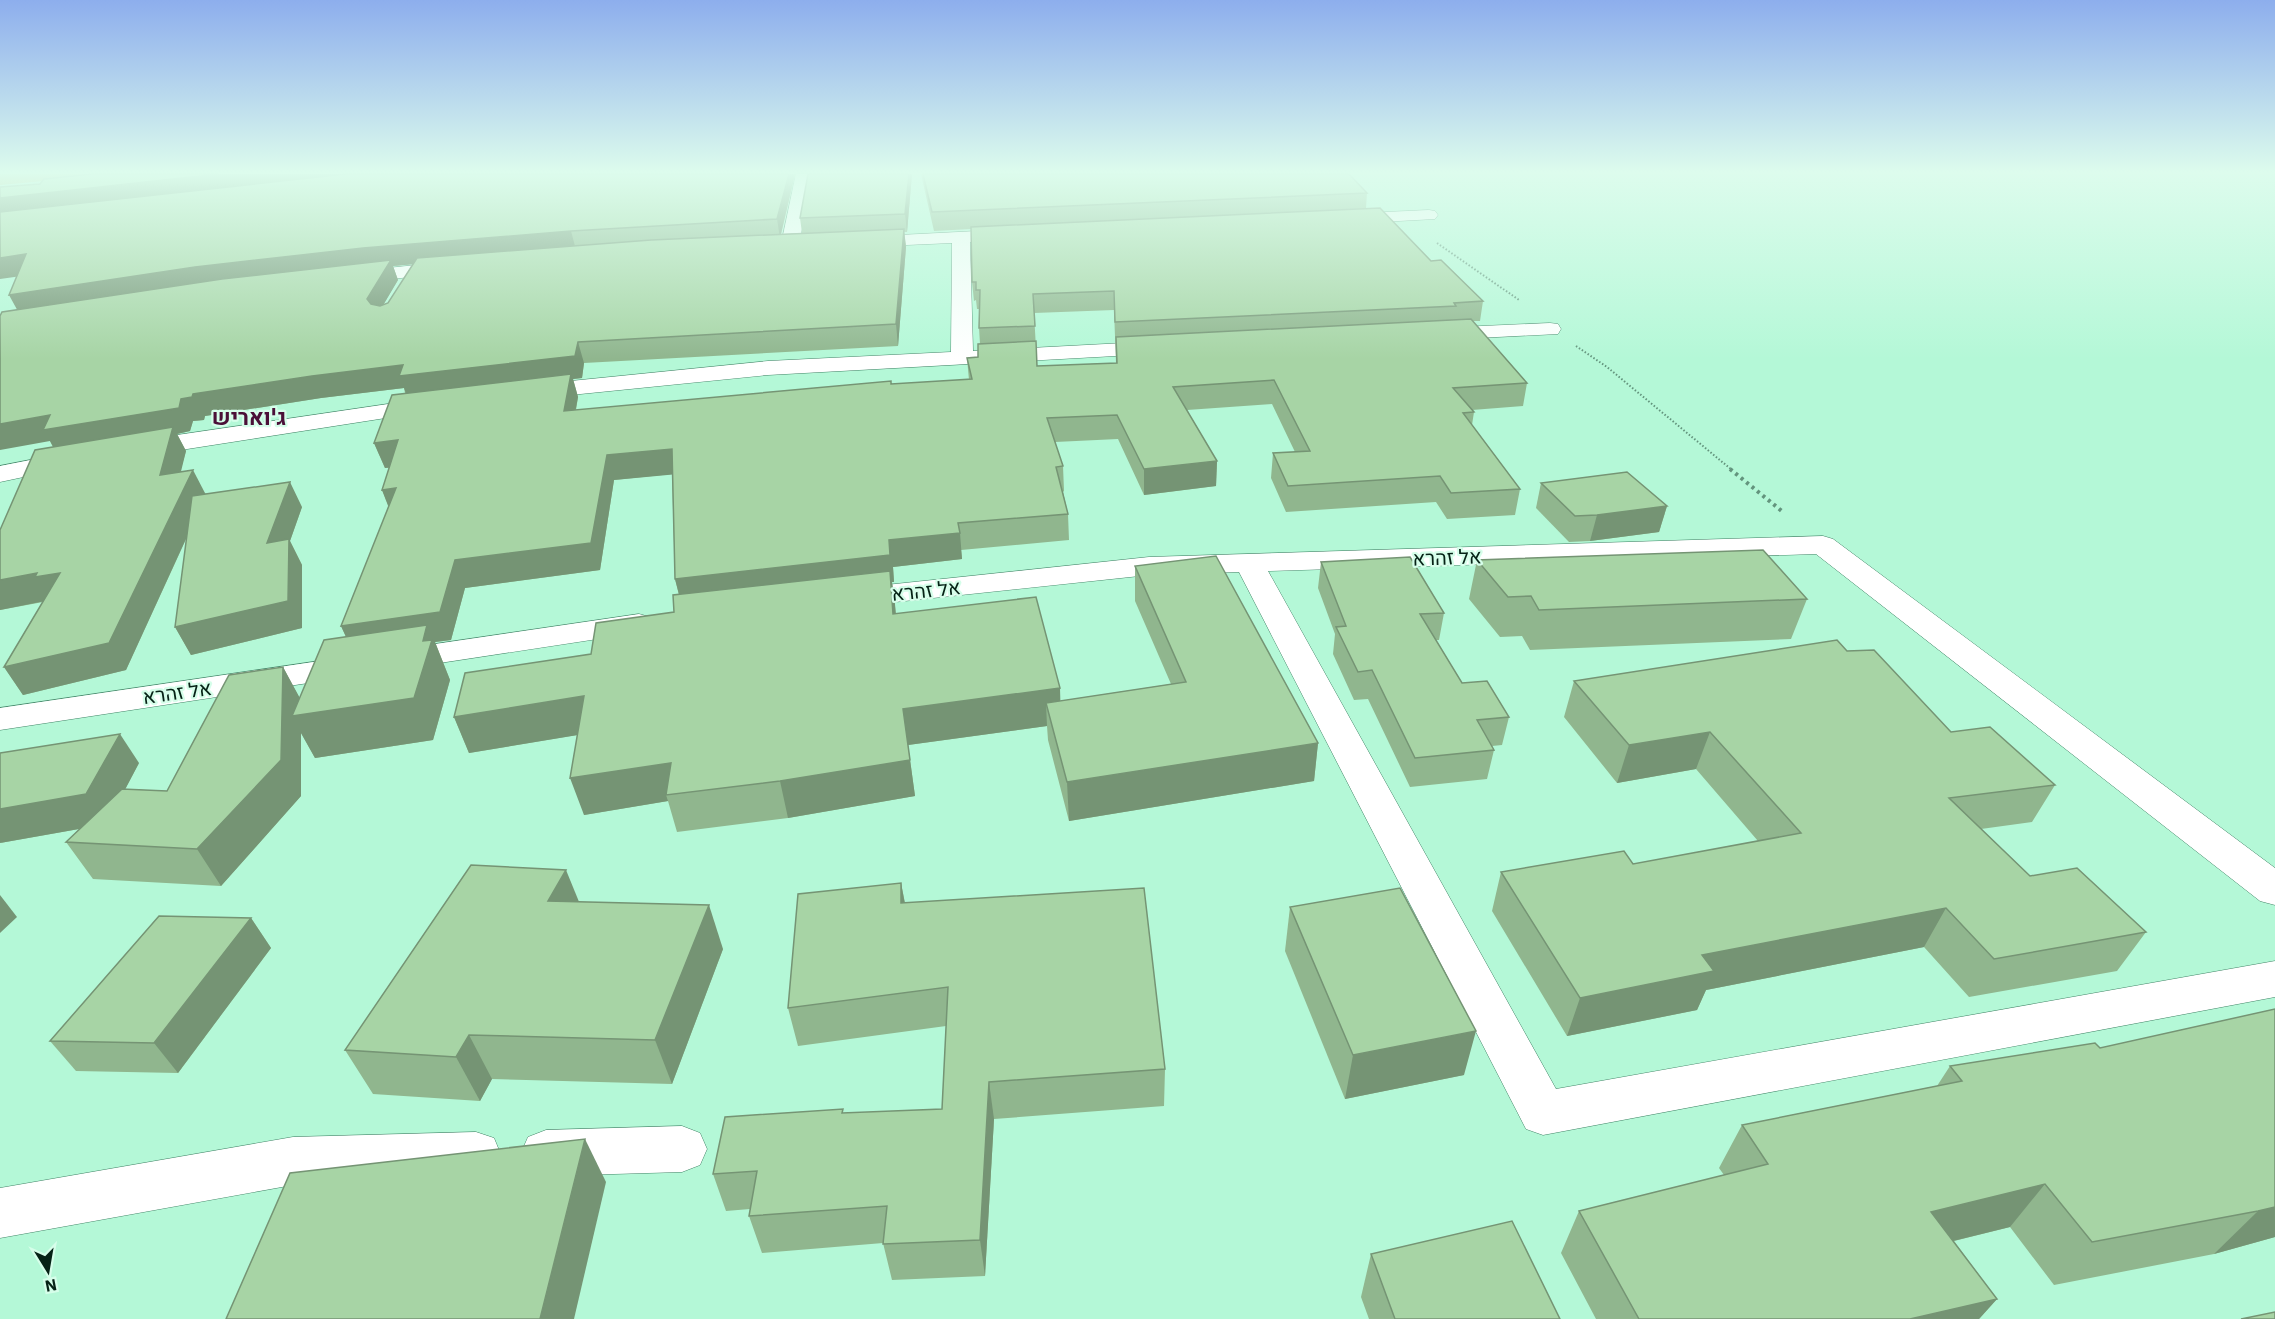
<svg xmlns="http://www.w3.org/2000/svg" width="2275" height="1319" viewBox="0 0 2275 1319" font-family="'IBM Plex Sans',Heebo,sans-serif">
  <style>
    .green { fill: #c0b974 }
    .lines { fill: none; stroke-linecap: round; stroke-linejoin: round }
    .minor-casing { stroke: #428467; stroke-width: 1 }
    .path-far1 { stroke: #63947d; stroke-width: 2; stroke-dasharray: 1.5 2; stroke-linecap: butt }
    .path { stroke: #63947d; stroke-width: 4; stroke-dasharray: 3 4; stroke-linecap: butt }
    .minor { fill: #fff; fill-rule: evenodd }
    .wall { fill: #90b68e; fill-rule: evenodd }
    .shaded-wall { fill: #759474 }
    .building { fill: #a7d4a5; stroke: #759474; stroke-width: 1.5 }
    .labels { text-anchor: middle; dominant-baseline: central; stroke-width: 4.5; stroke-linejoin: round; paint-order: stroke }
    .street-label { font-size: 20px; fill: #062216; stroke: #d6feea }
    .far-district-label { font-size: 22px; font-weight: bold; fill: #4b1038; stroke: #d6feea }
  </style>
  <rect width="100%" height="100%" fill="#b4f8d7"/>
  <polygon class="green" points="0,174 120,174 0,185"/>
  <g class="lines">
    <defs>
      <g id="minor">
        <polygon points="796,174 812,174 799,245 796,249 784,249 781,245"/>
        <polygon points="1429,210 1435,211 1438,215 1435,219 1344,224 1338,223 1335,219 1338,215 1344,214"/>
        <polygon points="1017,229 1023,230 1026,234 1023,238 970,242 973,351 1162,341 1170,343 1173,348 1170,353 768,375 531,399 523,397 519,392 523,387 531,385 768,361 951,352 952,243 861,247 855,246 852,242 855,238 861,237"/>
        <polygon points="454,261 461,263 464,267 461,271 350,284 343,282 340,278 343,274 350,272"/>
        <polygon points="1550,323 1558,324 1561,329 1558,334 1438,340 1430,339 1427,334 1430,329 1438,328"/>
        <polygon points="429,398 437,400 441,405 437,410 136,457 127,454 123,449 127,444 136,441"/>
        <polygon points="71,452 80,455 84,460 80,465 0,482 0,466"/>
        <polygon points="1823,536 1833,539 2275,868 2275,905 2260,901 1816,554 1268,571 1556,1089 2275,961 2275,997 1543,1135 1526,1129 1239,572 1149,575 848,607 837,605 833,598 837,591 848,589 1149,557"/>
        <polygon points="639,614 650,617 655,624 650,631 0,730 0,708"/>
        <polygon points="682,1126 700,1133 707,1149 700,1165 682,1172 546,1176 528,1169 521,1153 528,1137 546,1130"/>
        <polygon points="476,1132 494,1138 501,1155 494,1172 476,1178 293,1185 0,1238 0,1188 293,1137"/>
      </g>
    </defs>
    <use href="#minor" class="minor-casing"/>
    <g class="path-far1">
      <polyline points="1437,243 1519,300"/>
      <polyline points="1576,346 1607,367 1732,470"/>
    </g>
    <polyline class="path" points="1730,469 1783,512"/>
    <use href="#minor" class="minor"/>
  </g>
  <g class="wall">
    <path d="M 795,174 L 781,234 L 802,233 L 800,218 L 808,174 L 912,174 L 907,232 L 904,232 L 906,247 L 898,346 L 584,363 L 582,378 L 573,379 L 578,397 L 576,410 L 891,384 L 969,380 L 967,358 L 978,357 L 980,344 L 979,328 L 979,309 L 977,309 L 976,300 L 974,301 L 972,282 L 971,229 L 934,231 L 921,174 L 1349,174 L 1367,193 L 1366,208 L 1431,261 L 1483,301 L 1480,321 L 1473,321 L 1527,383 L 1523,406 L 1472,410 L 1474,412 L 1472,425 L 1520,489 L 1515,515 L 1447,519 L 1436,502 L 1286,512 L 1271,478 L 1273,453 L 1295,452 L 1272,404 L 1187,410 L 1217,461 L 1216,486 L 1144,495 L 1118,439 L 1055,442 L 1063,466 L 1064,491 L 1063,492 L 1068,514 L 1069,540 L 961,550 L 962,559 L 893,567 L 894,582 L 892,582 L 896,614 L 1060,688 L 1060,701 L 1171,684 L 1135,601 L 1135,566 L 1318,743 L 1314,781 L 1069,821 L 1048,740 L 1047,726 L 908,745 L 915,796 L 788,818 L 677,832 L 668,801 L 584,815 L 577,735 L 469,753 L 454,717 L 591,654 L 674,612 L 679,595 L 675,579 L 672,474 L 614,480 L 600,570 L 465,588 L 451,640 L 435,642 L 450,680 L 433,740 L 315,758 L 301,733 L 301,796 L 221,886 L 93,879 L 66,842 L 79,829 L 0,843 L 139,763 L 125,789 L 167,791 L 283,667 L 300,699 L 346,637 L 341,626 L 389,507 L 382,490 L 389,468 L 385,468 L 374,443 L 405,393 L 404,388 L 321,398 L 205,416 L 204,420 L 193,421 L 190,431 L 177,434 L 186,451 L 180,472 L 206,494 L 302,507 L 290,541 L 302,565 L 302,628 L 191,655 L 175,627 L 187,537 L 126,670 L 23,695 L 4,667 L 43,602 L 0,610 L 0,530 L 53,447 L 50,441 L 17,310 L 17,276 L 0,187 ZM 413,264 L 388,303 L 383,305 L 398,280 L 393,266 ZM 1114,310 L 1116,363 L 1037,366 L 1034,313 Z"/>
    <polygon points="1541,483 1667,506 1659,532 1590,541 1569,542 1536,508"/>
    <polygon points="1477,560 1807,599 1791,639 1530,650 1522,636 1500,637 1469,599"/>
    <polygon points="1321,562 1444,613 1439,640 1436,640 1462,683 1509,717 1502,745 1492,746 1494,750 1487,779 1410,787 1368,699 1354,700 1333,654 1335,634 1318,588"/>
    <polygon points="1847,651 1951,732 2055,785 2032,822 1981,829 2030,876 2146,932 2117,971 1969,997 1924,947 1706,990 1697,1010 1567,1036 1492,911 1501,872 1633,864 1758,841 1696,769 1617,783 1564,717 1574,681"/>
    <polygon points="901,883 905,903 1165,1069 1164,1106 994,1119 985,1276 892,1280 883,1243 762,1253 749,1216 750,1209 726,1211 713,1174 942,1109 946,1026 798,1046 788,1008"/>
    <polygon points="579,902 723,949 672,1084 492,1079 480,1101 373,1094 345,1050"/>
    <polygon points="1290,907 1464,1075 1345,1099 1285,951"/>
    <polygon points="251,918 271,948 178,1073 76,1071 50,1041"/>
    <polygon points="2275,1009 2275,1237 2214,1254 2054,1285 2010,1227 1954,1241 1997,1299 1979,1319 1596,1319 1561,1253 1579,1211 1724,1175 1719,1168 1742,1125 1937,1086 1950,1066 2100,1048"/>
    <polygon points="1371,1254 1560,1319 1369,1319 1361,1297"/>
  </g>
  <g class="shaded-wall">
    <polygon points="215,174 376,174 0,217 0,198"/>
    <polygon points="789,174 795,174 780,238 777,219"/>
    <polygon points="909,174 912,174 907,232 905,214"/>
    <polygon points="904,229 906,247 898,346 896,324"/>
    <polygon points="571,231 576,250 393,266 398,280 375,319 20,315 9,295 195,267 363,248"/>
    <polygon points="26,254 36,274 0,279 0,258"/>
    <polygon points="578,342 584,363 582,378 573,379 578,397 571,435 408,399 404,388 321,398 205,416 204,420 193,421 190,431 177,434 186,451 174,500 57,454 50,441 0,450 0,424 50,415 181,399 193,394 312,376"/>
    <polygon points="398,440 408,465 385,468 374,443"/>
    <polygon points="672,449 678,474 614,480 600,570 465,588 451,640 435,642 450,680 433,740 315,758 301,733 301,796 221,886 197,849 283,667 302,702 354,654 341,626 455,560 607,455"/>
    <polygon points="1217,461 1216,486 1144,495 1144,469"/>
    <polygon points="193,470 206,495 126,670 23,695 4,667"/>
    <polygon points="290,482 302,507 290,541 302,565 302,628 191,655 175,627 267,543"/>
    <polygon points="396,488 392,516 382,490"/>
    <polygon points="1667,506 1659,532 1590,541 1597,515"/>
    <polygon points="960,533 962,559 893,567 894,582 892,582 895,604 898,648 682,606 675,579 889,540"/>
    <polygon points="37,573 60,573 50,600 0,610 0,580"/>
    <polygon points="1060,688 1061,724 1046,703 1047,726 908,745 915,796 788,818 780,781 903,709"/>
    <polygon points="584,696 596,732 469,753 454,717"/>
    <polygon points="1710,732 1696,769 1617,783 1629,745"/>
    <polygon points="120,734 139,763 107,824 0,843 0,809"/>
    <polygon points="1318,743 1314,781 1069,821 1067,782"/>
    <polygon points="671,763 666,795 668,801 584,815 570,778"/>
    <polygon points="566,870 584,914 548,901"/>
    <polygon points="901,883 908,920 901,903"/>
    <polygon points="0,895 17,917 0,933"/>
    <polygon points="709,905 723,949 672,1084 655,1040"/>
    <polygon points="1946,908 1924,947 1706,990 1697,1010 1567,1036 1580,998 1702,955"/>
    <polygon points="251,918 271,948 178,1073 154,1043"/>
    <polygon points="1476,1031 1464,1075 1345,1099 1353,1055"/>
    <polygon points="469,1035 492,1079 480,1101 456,1057"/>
    <polygon points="989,1082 994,1119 985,1276 980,1240"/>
    <polygon points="585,1139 606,1182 574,1319 540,1319"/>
    <polygon points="2045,1184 2010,1227 1900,1254 1931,1212"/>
    <polygon points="2275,1207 2275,1237 2214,1254 2258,1211"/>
    <polygon points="1997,1299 1979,1319 1910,1319"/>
  </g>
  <g class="building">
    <polygon points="92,174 218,174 0,198 0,187 40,184 44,179"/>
    <polygon points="346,174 789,174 777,219 571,231 363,248 195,267 9,295 26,254 0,258 0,212"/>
    <polygon points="808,174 909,174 905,214 800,218"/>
    <polygon points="923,174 1349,174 1367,193 932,212"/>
    <polygon points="1380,208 1431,261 1441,260 1483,301 1454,303 1456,306 1115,322 1114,291 1033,294 1035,326 979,328 980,290 976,290 976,282 972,282 971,227"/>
    <polygon points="904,229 896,324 578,342 575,356 399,376 403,365 312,376 193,394 192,397 181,399 179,408 43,430 50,415 0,424 0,316 2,312 222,279 391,260 367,299 371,304 380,306 388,303 417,258 651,240"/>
    <polygon points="1471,319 1527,383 1453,388 1474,412 1463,413 1520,489 1451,493 1440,476 1288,486 1273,453 1310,451 1274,380 1173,387 1217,461 1144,469 1117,415 1047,418 1063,466 1056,467 1068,514 958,523 960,533 889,540 890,555 675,579 672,449 607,455 591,543 455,560 440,612 341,626 396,488 382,490 398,440 374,443 392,395 571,374 564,411 891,381 891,384 972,379 967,358 978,357 978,344 1036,341 1037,366 1117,363 1116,337"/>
    <polygon points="173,427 160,475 193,470 109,643 4,667 60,573 35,577 37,573 0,580 0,530 35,450"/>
    <polygon points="1627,472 1667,506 1597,515 1575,516 1541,483"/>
    <polygon points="290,482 267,543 289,539 288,601 175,627 192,496"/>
    <polygon points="1763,550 1807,599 1539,610 1531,596 1508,597 1477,560"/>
    <polygon points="1216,556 1318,743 1067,782 1046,703 1186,682 1135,566"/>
    <polygon points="1410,557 1444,613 1420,614 1462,683 1487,681 1509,717 1477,720 1494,750 1415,758 1372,670 1358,672 1336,627 1346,626 1321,562"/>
    <polygon points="890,571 893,614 1036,597 1060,688 903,709 910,760 780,781 666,795 671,763 570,778 584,696 454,717 465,673 591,654 596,623 674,612 673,595"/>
    <polygon points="427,625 423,641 432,640 414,698 292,716 324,640"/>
    <polygon points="1837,640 1847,651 1874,650 1951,732 1990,727 2055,785 1949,798 2030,876 2077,868 2146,932 1994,959 1946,908 1702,955 1714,971 1580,998 1501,872 1624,851 1633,864 1801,833 1710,732 1629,745 1574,681"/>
    <polygon points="283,667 281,760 197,849 66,842 122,789 167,791 229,675"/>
    <polygon points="120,734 86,794 0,809 0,753"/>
    <polygon points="471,865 566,870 548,901 709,905 655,1040 469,1035 456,1057 345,1050"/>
    <polygon points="901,883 901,903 1144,888 1165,1069 989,1082 980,1240 883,1244 887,1206 749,1216 757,1171 713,1174 725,1117 843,1109 842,1113 942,1109 948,987 788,1008 798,894"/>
    <polygon points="1400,888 1476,1031 1353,1055 1290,907"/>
    <polygon points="159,916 251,918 154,1043 50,1041"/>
    <polygon points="2275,1009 2275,1207 2258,1211 2092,1242 2045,1184 1931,1212 1997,1299 1910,1319 1639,1319 1579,1211 1768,1164 1742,1125 1962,1081 1950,1066 2095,1043 2100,1048"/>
    <polygon points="585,1139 540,1319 226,1319 290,1173"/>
    <polygon points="1512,1221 1560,1319 1395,1319 1371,1254"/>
    <polygon points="2275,1312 2275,1319 2241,1319"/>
  </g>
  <linearGradient id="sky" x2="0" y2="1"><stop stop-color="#8daeed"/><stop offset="0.48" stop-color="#ddfced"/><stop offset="1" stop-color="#ddfced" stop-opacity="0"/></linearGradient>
  <rect width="2275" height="359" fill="url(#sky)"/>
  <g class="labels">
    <g class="street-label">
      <text transform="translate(1447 557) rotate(-2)">אל זהרא</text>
      <text transform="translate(926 590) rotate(-6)">אל זהרא</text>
      <text transform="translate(177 692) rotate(-8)">אל זהרא</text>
    </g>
    <g class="far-district-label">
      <text x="249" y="416">ג'ואריש</text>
    </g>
  </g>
  <g transform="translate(48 1271) rotate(169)" stroke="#d6feea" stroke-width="4.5" paint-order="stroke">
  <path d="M0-4.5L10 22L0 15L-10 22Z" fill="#062216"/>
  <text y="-9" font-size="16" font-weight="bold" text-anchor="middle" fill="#062216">N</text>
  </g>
</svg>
